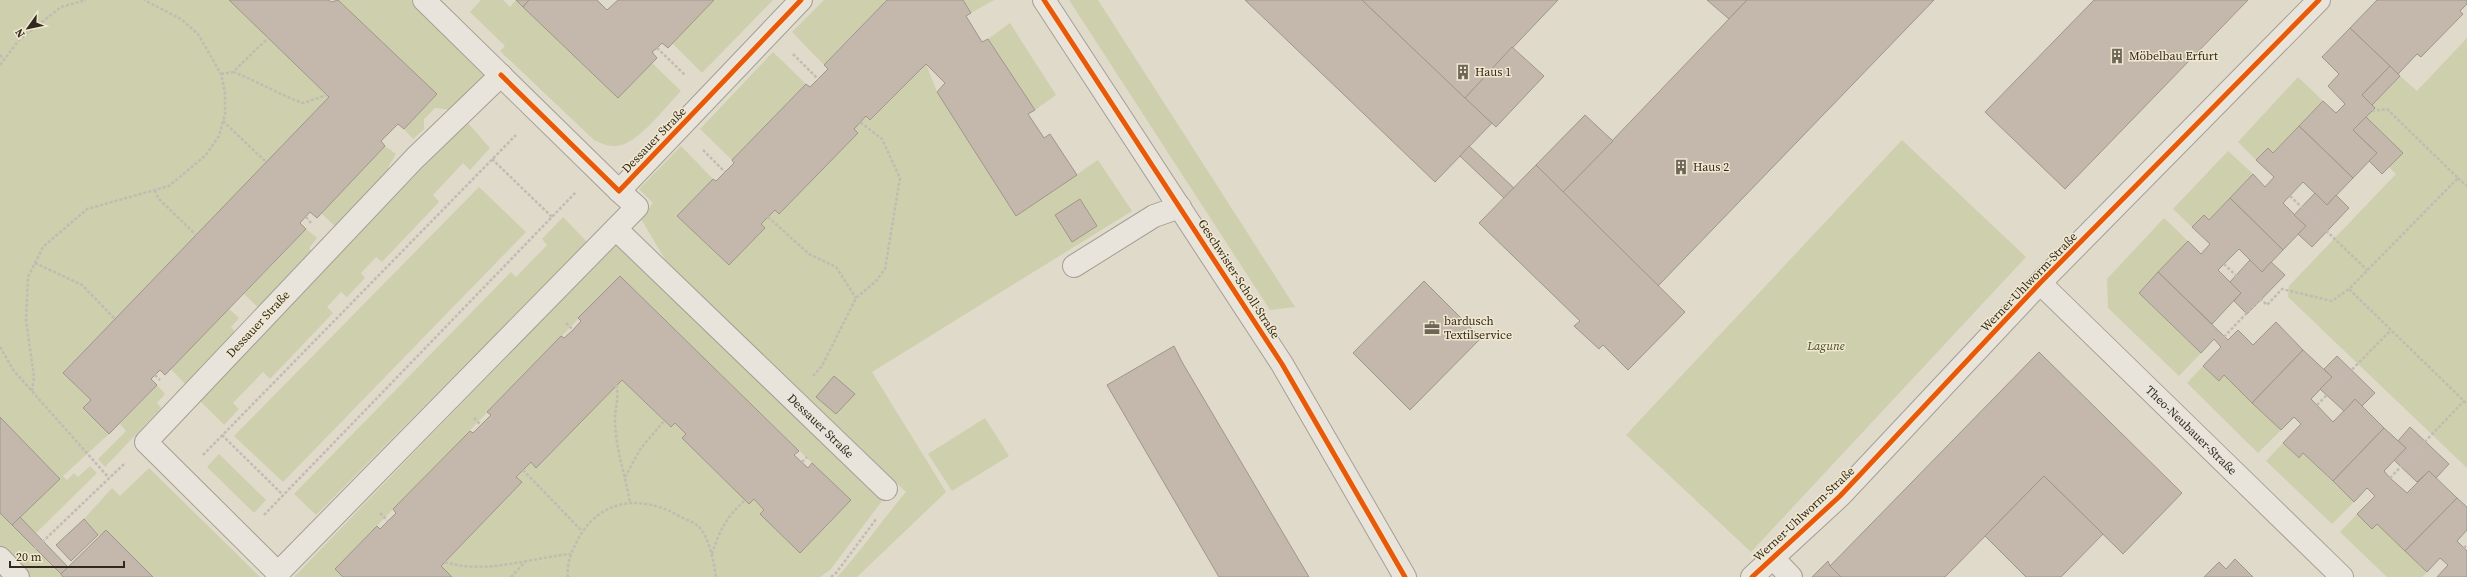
<svg xmlns="http://www.w3.org/2000/svg" width="2467" height="577" viewBox="0 0 2467 577" font-family="'Source Serif 4',serif">
  <style>
    .green { fill: #cecfad }
    .building { fill: #c3b8ab; stroke: #9f968a }
    .lines { fill: none; stroke-linecap: round; stroke-linejoin: round }
    .minor-casing { stroke: #a59f94; stroke-width: 24 }
    .path { stroke: #c1bbb3; stroke-width: 2.5; stroke-dasharray: 3 2; stroke-linecap: butt }
    .minor { stroke: #e8e4db; stroke-width: 22 }
    .cycleway-casing { stroke: #f1e8d0; stroke-width: 8 }
    .cycleway { stroke: #e8590c; stroke-width: 5 }
    .labels { text-anchor: middle; dominant-baseline: central; stroke-width: 3; stroke-linejoin: round; paint-order: stroke }
    .poi-label { font-size: 12px; fill: #32281d; stroke: #f1e8d0; text-anchor: start }
    .street-label { font-size: 12px; fill: #32281d; stroke: #f1e8d0 }
    .park-label { font-size: 12px; font-style: italic; fill: #424c26; stroke: #f1e8d0 }
  </style>
  <rect width="100%" height="100%" fill="#e0daca"/>
  <g class="green">
    <polygon points="0,0 229,0 329,97 63,373 91,400 83,409 109,434 63,476 67,480 74,473 78,477 90,466 97,473 36,533 20,517 60,479 0,418"/>
    <polygon points="338,0 411,0 487,74 452,110 435,108 424,119 424,129 413,139 404,129 437,94"/>
    <path d="M 481,0 L 503,0 L 510,7 L 516,0 L 618,98 L 652,63 L 681,91 C 667,105 640,141 621,145 C 611,148 603,144 594,140 L 500,51 L 505,46 L 470,12 Z"/>
    <polygon points="714,0 773,0 702,73 672,43"/>
    <polygon points="824,0 887,0 824,65 792,32"/>
    <polygon points="963,0 994,0 971,13"/>
    <polygon points="1069,0 1098,0 1295,307 1270,310"/>
    <polygon points="1010,23 1056,95 1035,110 988,39"/>
    <polygon points="2467,38 2467,468 2288,297 2289,286 2396,174 2389,167 2366,117 2375,108 2372,105 2400,76 2417,91"/>
    <polygon points="773,52 806,84 732,160 700,129"/>
    <path d="M 926,64 L 937,92 L 1016,216 L 1098,160 L 1132,211 L 872,372 L 946,492 L 857,577 L 837,577 C 862,550 882,520 906,492 L 669,266 L 641,219 L 653,203 L 639,189 L 681,146 L 713,179 L 677,216 L 729,265 L 765,228 L 761,224 L 775,210 L 779,214 L 857,133 L 854,129 L 866,116 L 871,120 Z"/>
    <polygon points="2298,77 2323,101 2273,153 2256,160 2238,142"/>
    <polygon points="467,122 490,148 470,170 463,163 433,195 439,202 382,262 376,257 361,273 365,278 347,297 341,292 327,307 333,313 270,379 263,372 233,403 239,409 224,425 199,400"/>
    <polygon points="1902,140 2026,257 1751,552 1626,435"/>
    <polygon points="385,146 396,154 388,167 393,171 338,229 321,213"/>
    <polygon points="2228,151 2253,174 2209,220 2204,216 2192,227 2173,209"/>
    <polygon points="479,187 526,232 283,482 234,436"/>
    <polygon points="563,217 587,242 316,515 294,494 511,272 516,277 547,245 542,239"/>
    <polygon points="2164,218 2188,241 2139,293 2201,353 2179,376 2108,308 2107,279"/>
    <polygon points="306,229 317,238 309,248 314,253 260,309 244,294"/>
    <polygon points="617,242 882,501 830,570 820,577 452,577 441,566 522,482 516,477 531,462 536,468 622,380 670,427 675,423 686,434 682,438 749,504 754,499 764,510 761,514 850,500 620,276 335,569 343,577 294,577"/>
    <polygon points="229,309 239,318 231,327 236,333 185,384 171,369"/>
    <polygon points="2203,366 2219,381 2224,375 2281,430 2258,453 2187,383"/>
    <polygon points="157,385 165,394 157,403 161,408 105,467 98,459 126,431 120,424"/>
    <polygon points="985,418 1009,456 952,491 928,454"/>
    <polygon points="2283,443 2298,458 2303,453 2354,502 2332,524 2266,461"/>
    <polygon points="219,454 266,500 254,513 207,467"/>
    <polygon points="149,468 260,577 153,577 106,530 99,536 84,519 112,488 120,496"/>
    <polygon points="0,513 63,577 0,577"/>
    <polygon points="2357,514 2372,529 2377,524 2427,572 2422,577 2387,577 2340,532"/>
  </g>
  <g class="building">
    <polygon points="229,0 329,0 331,2 338,0 437,94 404,129 398,124 381,141 385,146 317,218 310,212 300,223 306,229 165,375 160,370 151,379 157,385 109,434 83,408 91,400 63,373 329,97"/>
    <polygon points="516,0 529,0 523,7"/>
    <polygon points="529,0 597,0 607,10 618,0 714,0 668,48 662,43 657,48 652,52 657,58 618,98 523,7"/>
    <polygon points="887,0 963,0 971,13 966,16 982,42 988,39 1035,110 1028,114 1044,138 1050,134 1077,175 1016,216 937,92 945,83 926,64 870,120 866,116 854,129 858,133 779,214 775,210 761,224 765,228 729,265 677,216 713,179 716,181 734,163 732,160 806,84 810,87 828,69 824,65"/>
    <polygon points="1245,0 1362,0 1492,123 1435,182"/>
    <polygon points="1362,0 1558,0 1465,98"/>
    <polygon points="1707,0 1747,0 1729,19"/>
    <polygon points="1747,0 1934,0 1658,286 1563,192"/>
    <polygon points="2094,0 2248,0 2065,189 1985,112"/>
    <polygon points="2377,0 2467,0 2467,4 2460,11 2463,14 2421,57 2417,54 2398,74 2350,28"/>
    <polygon points="2350,28 2390,66 2362,95 2375,108 2353,130 2377,153 2353,178 2299,126 2323,101 2336,113 2345,104 2328,86 2339,74 2322,57"/>
    <polygon points="1512,47 1544,76 1496,127 1465,98"/>
    <polygon points="2390,66 2400,76 2372,105 2362,95"/>
    <polygon points="1585,115 1613,141 1563,192 1536,165"/>
    <polygon points="2366,117 2403,153 2382,174 2369,161 2377,153 2353,130"/>
    <polygon points="2299,126 2353,178 2327,205 2303,182 2283,203 2306,226 2283,250 2230,198 2253,174 2265,187 2274,177 2256,160 2268,148 2273,153"/>
    <polygon points="1469,146 1514,188 1504,198 1460,156"/>
    <polygon points="1536,165 1685,312 1628,370 1603,345 1599,349 1574,326 1580,321 1479,223"/>
    <polygon points="2315,193 2327,205 2336,195 2349,208 2312,247 2298,234 2306,226 2294,215"/>
    <polygon points="2230,198 2283,250 2262,272 2239,249 2218,270 2241,293 2212,324 2158,272 2188,241 2201,254 2210,244 2192,227 2204,215 2209,220"/>
    <polygon points="1080,199 1097,226 1072,242 1055,215"/>
    <polygon points="2250,260 2262,272 2271,262 2285,275 2247,314 2234,301 2241,293 2230,282"/>
    <polygon points="2158,272 2228,340 2238,330 2253,345 2276,322 2303,350 2252,403 2224,375 2219,381 2203,366 2221,347 2214,339 2201,353 2139,293"/>
    <polygon points="620,276 799,451 794,455 808,468 812,463 851,500 800,553 760,514 764,510 754,499 749,504 682,438 686,434 675,423 671,427 622,380 536,468 531,462 516,477 522,482 441,566 452,577 343,577 335,569 377,526 380,529 396,513 393,509 470,431 473,433 491,415 487,412 561,336 564,338 573,330 581,321 578,318"/>
    <polygon points="1424,281 1481,338 1410,410 1353,353"/>
    <polygon points="1174,346 1182,362 1309,577 1219,577 1107,385"/>
    <polygon points="2303,350 2332,377 2311,399 2333,422 2355,399 2384,428 2333,481 2303,453 2299,458 2283,443 2301,424 2294,417 2281,430 2252,403"/>
    <polygon points="2039,352 2182,493 2123,554 2044,476 1945,577 1841,577 1830,566"/>
    <polygon points="2337,356 2375,393 2362,406 2355,399 2344,411 2320,389 2332,377 2324,369"/>
    <polygon points="834,376 855,394 836,414 816,397"/>
    <polygon points="0,417 60,479 12,525 0,513"/>
    <polygon points="2410,427 2449,464 2436,478 2429,471 2417,482 2394,460 2406,448 2398,441"/>
    <polygon points="2384,428 2406,448 2384,471 2390,478 2407,493 2429,471 2457,498 2405,551 2377,524 2372,529 2357,514 2375,496 2367,488 2354,502 2333,481"/>
    <polygon points="2044,476 2103,534 2061,577 2026,577 1985,536"/>
    <polygon points="2457,498 2467,507 2467,530 2457,541 2467,551 2467,577 2437,577 2448,565 2440,558 2427,572 2405,551"/>
    <polygon points="20,517 68,567 61,574 12,525"/>
    <polygon points="84,519 98,535 71,561 56,545"/>
    <polygon points="106,530 153,577 63,577 61,574"/>
    <polygon points="2235,559 2253,577 2204,577 2219,562 2226,569"/>
    <polygon points="1828,561 1830,566 1841,577 1812,577"/>
  </g>
  <g class="lines">
    <defs>
      <g id="minor">
        <polyline points="424,0 619,191 801,0"/>
        <polyline points="1044,0 1282,364 1405,577"/>
        <polyline points="501,75 415,158 146,442 278,573 637,207 619,191"/>
        <path id="s1" d="M 616,229 L 886,489"/>
        <polyline points="1074,266 1154,216 1180,207"/>
        <path id="s2" d="M 2040,283 L 2342,577"/>
        <polyline points="0,558 18,577"/>
        <polyline points="1773,558 1791,577"/>
        <polyline points="1752,577 1840,496 2040,283 2319,0"/>
      </g>
    </defs>
    <use href="#minor" class="minor-casing"/>
    <g class="path">
      <polyline points="657,48 685,75"/>
      <polyline points="793,54 818,79"/>
      <polyline points="0,55 4,59"/>
      <polyline points="0,65 19,40 61,7 86,0"/>
      <path d="M 233,72 C 258,81 279,95 303,103 L 327,95"/>
      <polyline points="221,74 233,72 268,38"/>
      <polyline points="2372,111 2387,109 2458,178 2349,289 2467,404"/>
      <polyline points="223,121 266,162"/>
      <polyline points="703,150 725,172"/>
      <polyline points="492,159 552,217"/>
      <polyline points="2458,178 2467,186"/>
      <polyline points="155,190 158,198 196,235"/>
      <polyline points="2290,196 2367,270"/>
      <polyline points="306,217 311,223"/>
      <polyline points="768,217 809,254 836,267 856,298"/>
      <polyline points="35,263 82,285 115,319"/>
      <polyline points="2224,264 2267,305 2282,289 2332,301 2349,289"/>
      <polyline points="566,323 573,330"/>
      <polyline points="2224,337 2260,299"/>
      <polyline points="0,347 14,371 109,478"/>
      <polyline points="155,375 160,380"/>
      <polyline points="813,376 822,366 856,298 876,281 885,269 900,178 882,139 860,122"/>
      <path d="M 616,385 C 620,400 614,408 615,422 C 616,449 625,475 630,502"/>
      <polyline points="32,391 34,377 26,320 28,277 43,247 87,209 169,186 206,155 219,136 225,114 225,92 221,74 198,34 181,19 144,0"/>
      <polyline points="2317,405 2391,330"/>
      <polyline points="474,418 481,425"/>
      <polyline points="222,435 283,495"/>
      <polyline points="203,455 516,135"/>
      <polyline points="802,462 807,457"/>
      <polyline points="523,470 582,531"/>
      <polyline points="625,477 641,448 664,421"/>
      <polyline points="2390,478 2464,401"/>
      <polyline points="380,513 388,521"/>
      <polyline points="264,515 576,192"/>
      <polyline points="2464,548 2467,545"/>
      <polyline points="35,549 124,464"/>
      <path d="M 712,554 C 720,529 726,518 745,500"/>
      <path d="M 445,562 C 485,575 530,558 570,554"/>
      <polyline points="511,577 526,561"/>
      <path d="M 568,577 C 566,564 572,551 578,539 C 600,499 641,494 679,516 C 685,519 693,522 698,526 C 709,536 714,563 716,577"/>
      <polyline points="831,577 836,573 877,518"/>
    </g>
    <use href="#minor" class="minor"/>
    <defs>
      <g id="cycleway">
        <polyline points="1044,0 1282,364 1405,577"/>
        <polyline points="501,75 619,191 801,0"/>
        <polyline points="1752,577 1840,496 2040,283 2319,0"/>
      </g>
    </defs>
    <use href="#cycleway" class="cycleway-casing"/>
    <use href="#cycleway" class="cycleway"/>
  </g>
  <defs>
    <symbol id="building-bare" viewBox="-9 -9 18 18"><path d="M-4-6H4V6H1V3H-1V6H-4ZM-2.5-4.3h1.7v1.8h-1.7ZM.8-4.3h1.7v1.8H.8ZM-2.5-1h1.7V.8h-1.7ZM.8-1h1.7V.8H.8Z" fill="#6f665a" stroke="#f1e8d0" stroke-width="2.5" paint-order="stroke"/></symbol>
    <symbol id="office-bare" viewBox="-9 -9 18 18"><path d="M-6-3h4V-5.5h4V-3h4V5H-6ZM-1-4.5V-3h2v-1.5ZM-6 0V1H6V0Z" fill="#6f665a" stroke="#f1e8d0" stroke-width="2.5" paint-order="stroke"/></symbol>
  </defs>
  <g fill-rule="evenodd">
    <use href="#building-bare" x="2106" y="45" width="22" height="22"/>
    <use href="#building-bare" x="1452" y="61" width="22" height="22"/>
    <use href="#building-bare" x="1670" y="156" width="22" height="22"/>
    <use href="#office-bare" x="1421" y="317" width="22" height="22"/>
  </g>
  <g class="labels">
    <g class="poi-label">
      <text x="2129" y="56">Möbelbau Erfurt</text>
      <text x="1475" y="72">Haus 1</text>
      <text x="1693" y="167">Haus 2</text>
      <text x="1444" y="321">bardusch<tspan x="1444" dy="14">Textilservice</tspan></text>
    </g>
    <g class="street-label">
      <text transform="translate(654 140) rotate(-46)">Dessauer Straße</text>
      <text transform="translate(1239 279) rotate(57)">Geschwister-Scholl-Straße</text>
      <text transform="translate(2029 282) rotate(-46)">Werner-Uhlworm-Straße</text>
      <text transform="translate(258 324) rotate(-47)">Dessauer Straße</text>
      <text stroke="none"><textPath href="#s1" startOffset="284">Dessauer Straße</textPath></text>
      <text stroke="none"><textPath href="#s2" startOffset="211">Theo-Neubauer-Straße</textPath></text>
      <text transform="translate(1804 514) rotate(-43)">Werner-Uhlworm-Straße</text>
    </g>
    <g class="park-label">
      <text x="1826" y="346">Lagune</text>
    </g>
  </g>
  <g transform="translate(28 28) rotate(237)" stroke="#f1e8d0" stroke-width="3" paint-order="stroke">
  <path d="M0-3L7 15L0 10L-7 15Z" fill="#32281d"/>
  <text y="-6" font-size="11" font-weight="bold" text-anchor="middle" fill="#32281d">N</text>
  </g>
  <path d="M10 561v6h114v-6" fill="none" stroke="#32281d" stroke-width="2"/>
  <text x="16" y="561" font-size="12" fill="#32281d" stroke="#f1e8d0" stroke-width="3" paint-order="stroke">20 m</text>
</svg>
